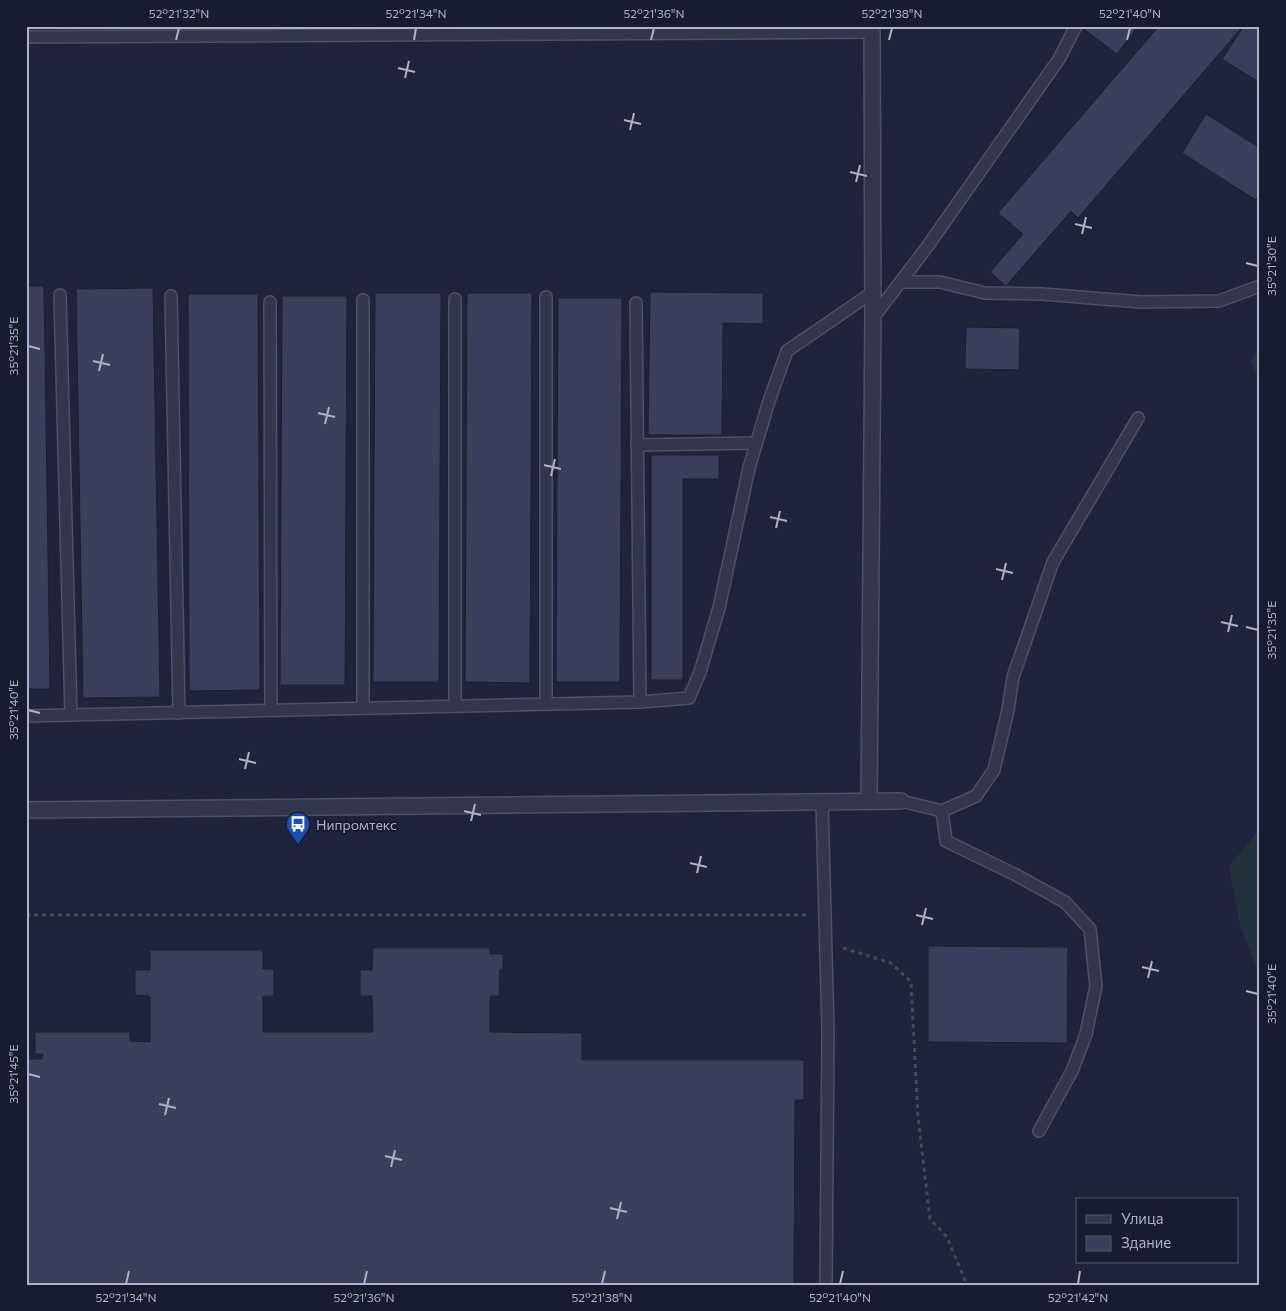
<svg xmlns="http://www.w3.org/2000/svg" width="1286" height="1311" viewBox="0 0 1286 1311" font-family="Commissioner,sans-serif">
  <style>
    .green { fill: #22313c }
    .building { fill: #3c3f5b; stroke: #1b1e32 }
    .lines { fill: none; stroke-linecap: round; stroke-linejoin: round }
    .service-casing { stroke: #4f5166; stroke-width: 14 }
    .minor-casing { stroke: #4f5166; stroke-width: 18 }
    .path { stroke: #404e59; stroke-width: 3; stroke-dasharray: 4 4; stroke-linecap: butt }
    .service { stroke: #34364b; stroke-width: 11 }
    .minor { stroke: #34364b; stroke-width: 15 }
    .ticks { fill: none; stroke: #afb1c7; stroke-width: 2 }
    .labels { text-anchor: middle; dominant-baseline: central; stroke-width: 4; stroke-linejoin: round; paint-order: stroke }
    .poi-label { font-size: 14px; fill: #afb1c7; stroke: #191c30; text-anchor: start }
    .neatline { fill: none; stroke: #afb1c7; stroke-width: 2 }
    .ticks-label { font-size: 12px; text-anchor: middle; fill: #afb1c7 }
  </style>
  <rect width="100%" height="100%" fill="#20233b"/>
  <g class="green">
    <polygon points="1260,344 1260,382 1251,362"/>
    <polygon points="1260,828 1260,975 1240,926 1229,867"/>
  </g>
  <g class="building">
    <polygon points="1088,26 1138,26 1117,54 1085,30"/>
    <polygon points="1159,26 1243,26 1078,218 1071,211 1006,286 990,272 1023,234 998,213"/>
    <polygon points="1244,26 1253,26 1260,30 1260,83 1222,59"/>
    <polygon points="1206,114 1260,148 1260,195 1256,200 1182,153"/>
    <polygon points="26,286 44,286 50,689 26,689"/>
    <polygon points="153,288 160,697 83,698 76,289"/>
    <polygon points="650,292 763,293 763,324 723,323 722,435 648,435"/>
    <polygon points="375,293 441,293 439,682 373,682"/>
    <polygon points="467,293 532,293 530,683 465,682"/>
    <polygon points="188,294 258,294 260,690 189,691"/>
    <polygon points="282,296 347,296 345,685 280,685"/>
    <polygon points="558,298 622,298 620,682 556,682"/>
    <polygon points="966,327 1020,328 1019,370 965,369"/>
    <polygon points="651,455 719,455 719,479 683,479 683,680 651,680"/>
    <polygon points="928,946 1068,947 1067,1043 928,1042"/>
    <polygon points="373,948 490,948 490,954 503,954 503,970 500,970 499,996 490,996 490,1032 582,1033 582,1060 804,1060 804,1100 795,1100 794,1285 26,1285 26,1059 42,1059 43,1054 35,1054 35,1032 130,1032 130,1041 150,1042 150,996 135,995 135,970 150,970 150,950 263,950 263,969 274,969 274,996 263,996 263,1032 373,1032 372,996 360,996 360,970 372,970"/>
  </g>
  <g class="lines">
    <defs>
      <g id="service">
        <polyline points="26,37 872,32"/>
        <polyline points="901,282 940,282 985,293 1042,294 1141,302 1219,301 1260,286"/>
        <polyline points="60,295 71,715"/>
        <polyline points="171,296 179,713"/>
        <polyline points="270,302 271,710"/>
        <polyline points="636,303 640,702"/>
        <polyline points="873,318 927,247 1059,59 1076,26"/>
        <polyline points="637,445 756,443"/>
        <polyline points="546,704 546,297"/>
        <polyline points="455,706 455,299"/>
        <polyline points="363,708 363,300"/>
        <polyline points="26,716 640,702 689,698 700,672 719,608 749,468 769,401 787,351 873,292"/>
        <polyline points="901,801 942,811 976,796 994,770 1008,710 1013,677 1053,562 1138,418"/>
        <polyline points="822,802 828,1031 826,1285"/>
        <polyline points="942,811 946,841 1014,874 1065,902 1090,929 1096,986 1086,1034 1072,1071 1039,1131"/>
      </g>
      <g id="minor">
        <polyline points="869,801 873,318 872,26"/>
        <polyline points="26,810 901,801"/>
      </g>
    </defs>
    <use href="#service" class="service-casing"/>
    <use href="#minor" class="minor-casing"/>
    <g class="path">
      <polyline points="26,915 808,915"/>
      <polyline points="843,948 891,963 911,982 918,1117 930,1219 947,1237 967,1285"/>
    </g>
    <use href="#service" class="service"/>
    <use href="#minor" class="minor"/>
  </g>
  <path class="ticks" d="M 176,40 L 179,28M 414,40 L 416,28M 651,40 L 654,28M 889,40 L 892,28M 1127,40 L 1130,28M 398,68 L 415,72M 405,78 L 409,61M 624,120 L 641,124M 630,130 L 634,113M 850,172 L 867,176M 856,182 L 860,165M 1075,224 L 1092,228M 1082,234 L 1086,217M 1246,263 L 1258,266M 28,346 L 40,349M 93,361 L 110,365M 99,371 L 103,354M 318,413 L 335,417M 325,424 L 329,407M 544,465 L 561,469M 551,476 L 555,459M 770,517 L 787,521M 776,528 L 780,511M 996,569 L 1013,573M 1002,580 L 1006,563M 1221,622 L 1238,626M 1246,627 L 1258,630M 1228,632 L 1232,615M 28,710 L 40,713M 239,759 L 256,763M 245,769 L 249,752M 464,811 L 481,815M 471,821 L 475,804M 690,863 L 707,867M 697,873 L 701,856M 916,915 L 933,919M 922,925 L 926,908M 1142,967 L 1159,971M 1148,978 L 1152,961M 1246,991 L 1258,994M 28,1074 L 40,1077M 159,1104 L 176,1108M 165,1115 L 169,1098M 385,1156 L 402,1160M 391,1167 L 395,1150M 610,1208 L 627,1212M 617,1219 L 621,1202M 126,1284 L 129,1271M 364,1284 L 367,1271M 602,1284 L 605,1271M 840,1284 L 843,1271M 1078,1284 L 1080,1271"/>
  <defs>
    <symbol id="bus-pin" viewBox="-11 -11 22 30"><path d="M0 17L-7.5 6A9.5 9.5 0 1 1 7.5 6Z" fill="#1a4fb4" stroke="#191c30"/><path d="M-5-6H5V4H4V6H2V4H-2V6H-4V4H-5ZM-3.5-4V0h7V-4ZM-3.5 1.2v1.5H-2V1.2ZM2 1.2v1.5H3.5V1.2Z" fill="#fff"/></symbol>
  </defs>
  <g fill-rule="evenodd">
    <use href="#bus-pin" x="284" y="810" width="28" height="38"/>
  </g>
  <g class="labels">
    <g class="poi-label">
      <text x="316" y="824">Нипромтекс</text>
    </g>
  </g>
  <rect width="1286" height="1311" fill="none" stroke="#191c30" stroke-width="55"/>
  <rect x="1076" y="1198" width="162" height="65" fill="#191c30" stroke="#55586c"/>
  <rect x="1086" y="1215" width="25" height="8" fill="#34364b" stroke="#55586c"/>
  <text x="1121" y="1224" font-size="15" fill="#afb1c7">Улица</text>
  <rect x="1086" y="1236" width="25" height="15" fill="#3c3f5b" stroke="#55586c"/>
  <text x="1121" y="1248" font-size="15" fill="#afb1c7">Здание</text>
  <rect x="28" y="28" width="1230" height="1256" class="neatline"/>
  <g class="ticks-label">
    <text x="179" y="18">52°21'32"N</text>
    <text x="416" y="18">52°21'34"N</text>
    <text x="654" y="18">52°21'36"N</text>
    <text x="892" y="18">52°21'38"N</text>
    <text x="1130" y="18">52°21'40"N</text>
    <text transform="translate(1272 266) rotate(-90)" y="4">35°21'30"E</text>
    <text transform="translate(14 346) rotate(-90)" y="4">35°21'35"E</text>
    <text transform="translate(1272 630) rotate(-90)" y="4">35°21'35"E</text>
    <text transform="translate(14 710) rotate(-90)" y="4">35°21'40"E</text>
    <text transform="translate(1272 994) rotate(-90)" y="4">35°21'40"E</text>
    <text transform="translate(14 1074) rotate(-90)" y="4">35°21'45"E</text>
    <text x="126" y="1302">52°21'34"N</text>
    <text x="364" y="1302">52°21'36"N</text>
    <text x="602" y="1302">52°21'38"N</text>
    <text x="840" y="1302">52°21'40"N</text>
    <text x="1078" y="1302">52°21'42"N</text>
  </g>
</svg>
